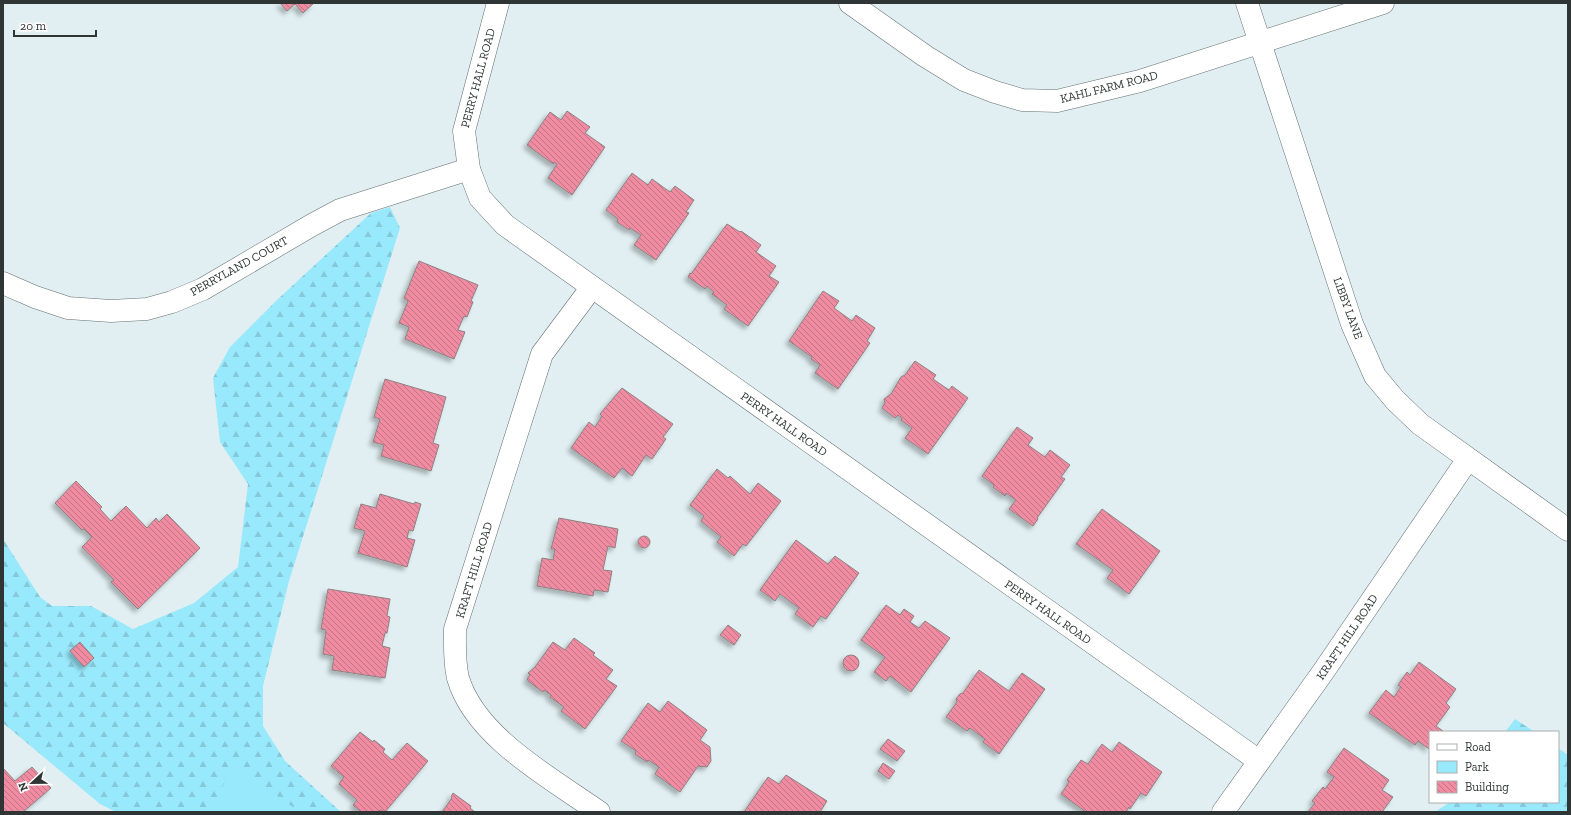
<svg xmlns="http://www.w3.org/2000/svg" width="1571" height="815" viewBox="0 0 1571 815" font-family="'Zilla Slab',serif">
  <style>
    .forest { fill: url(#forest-firs) }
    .park { fill: #99e9fc }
    .building { fill: url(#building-back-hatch); stroke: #8d8183; filter: url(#shadow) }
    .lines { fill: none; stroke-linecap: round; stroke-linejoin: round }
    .minor-casing { stroke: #647073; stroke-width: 23 }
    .minor { stroke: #fff; stroke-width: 22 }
    .labels { text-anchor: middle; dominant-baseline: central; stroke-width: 3; stroke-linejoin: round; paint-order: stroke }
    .street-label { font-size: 12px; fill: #2f3435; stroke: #fff }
  </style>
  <defs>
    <pattern id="forest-firs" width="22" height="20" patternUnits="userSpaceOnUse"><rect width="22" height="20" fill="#99e9fc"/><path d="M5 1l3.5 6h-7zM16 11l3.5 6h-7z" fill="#84c8d9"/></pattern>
    <pattern id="building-back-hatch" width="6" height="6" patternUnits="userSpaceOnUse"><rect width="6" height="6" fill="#ef8ca1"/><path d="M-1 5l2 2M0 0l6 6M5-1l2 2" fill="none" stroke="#c27384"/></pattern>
    <filter id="shadow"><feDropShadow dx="-3.5" dy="3.5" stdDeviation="2" flood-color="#0004"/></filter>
  </defs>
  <rect width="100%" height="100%" fill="#e1eff2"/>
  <g class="forest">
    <polygon points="390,207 400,228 289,581 263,686 263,726 285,761 341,812 116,812 100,804 3,723 3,539 40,597 52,606 91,606 133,629 194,603 238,567 248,484 220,442 213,378 230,347 278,299 371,213"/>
    <polygon points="1515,719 1535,732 1505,732"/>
    <polygon points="1558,748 1568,755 1568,812 1435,812 1450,802 1558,802"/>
  </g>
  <polygon class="park" points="232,764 300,812 212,812"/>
  <g class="building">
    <polygon points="280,3 314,3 303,13 295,4 287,11"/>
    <polygon points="567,111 590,127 585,133 605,147 572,195 548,178 557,164 554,162 553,164 527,145 550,112 561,120"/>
    <polygon points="632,173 648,185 652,179 670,192 675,186 694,200 686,212 689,213 656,260 634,245 641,235 630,228 629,230 617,222 618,219 606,210"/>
    <polygon points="727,224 740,232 741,231 761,245 756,252 776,266 769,276 779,282 748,326 724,309 727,305 712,294 714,292 707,286 705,289 688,277 690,273 691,274"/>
    <polygon points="419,261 478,285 471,301 473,302 467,317 464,316 458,330 465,332 454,359 405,339 409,327 399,323 408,301 404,298"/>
    <polygon points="823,291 839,301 834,308 852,321 856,315 875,328 867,341 870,343 838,389 815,373 820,365 811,359 812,357 789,341"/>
    <polygon points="915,361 936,375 933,379 949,390 952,386 968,398 928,454 905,438 912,428 901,420 902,418 898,415 895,418 882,408 885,403 884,399 891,394 901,377 905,375"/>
    <polygon points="385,379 446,397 433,443 439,445 431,471 381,456 384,445 373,442 380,419 374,417"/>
    <polygon points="622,388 673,424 663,437 666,439 652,459 646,455 632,476 622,468 614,478 571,448 589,422 595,427 602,416 600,414"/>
    <polygon points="1017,427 1033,438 1028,445 1045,457 1050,450 1070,465 1061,477 1065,479 1037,518 1038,519 1033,526 1009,509 1016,500 1006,493 1005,496 993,487 994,485 982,476"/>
    <polygon points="717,469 728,478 730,476 750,494 758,483 781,501 746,546 743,544 734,556 717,542 721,537 701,521 704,516 690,505"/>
    <polygon points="76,481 102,507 100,509 111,521 126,506 147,528 156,518 159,522 167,514 200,548 138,609 111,582 114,580 82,547 92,537 84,529 82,530 55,503"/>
    <polygon points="380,494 414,504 415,502 421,504 413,531 409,530 407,538 415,540 407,567 358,553 365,531 354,528 361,504 376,508"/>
    <polygon points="1102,509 1160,551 1129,594 1107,578 1113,570 1076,544"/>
    <polygon points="559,518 618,529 615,548 608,546 603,570 612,571 608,592 594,590 593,596 537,586 542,558 553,560 555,549 551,549"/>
    <circle cx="644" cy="542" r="6"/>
    <polygon points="796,540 828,564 835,556 859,573 826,619 821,616 813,627 795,614 799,608 780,594 775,601 760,590"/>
    <polygon points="328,589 390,599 387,616 390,617 387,633 385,633 382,646 390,648 385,678 332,670 334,656 323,654 326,630 321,629"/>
    <polygon points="886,605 900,615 904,609 914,616 910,622 919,628 925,621 950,638 911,692 890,676 886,681 874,672 885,657 861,640"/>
    <polygon points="728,625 741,635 734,645 720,635"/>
    <polygon points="574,638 595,653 593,655 613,670 606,679 617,686 585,729 561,711 564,707 550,697 551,695 544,690 543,692 528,681 528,680 527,679 530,675 528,673 535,667 553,642 565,650"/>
    <polygon points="80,642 94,658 84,667 70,651"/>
    <circle cx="851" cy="663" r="8"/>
    <polygon points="1419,662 1456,689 1446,703 1450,707 1436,726 1443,731 1430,732 1429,749 1418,741 1415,745 1369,713 1386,690 1394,697 1401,687 1398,685 1407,672 1410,675"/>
    <polygon points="979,670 1009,691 1022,673 1045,689 999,754 983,742 985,739 970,728 967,731 946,717 957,702 956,699 960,694 963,693"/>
    <polygon points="668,701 707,730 700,740 710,747 711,761 707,767 698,766 680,792 655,774 659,767 648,760 647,762 635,754 636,751 621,741 648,703 660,712"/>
    <polygon points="360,732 373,742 374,740 385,749 383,752 392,760 407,743 428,761 385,812 380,810 378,812 361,812 353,805 357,800 339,784 344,777 331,766"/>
    <polygon points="888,739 905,751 897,761 880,749"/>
    <polygon points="1119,742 1162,772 1146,796 1141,793 1130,809 1129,807 1126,812 1086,812 1061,794 1069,782 1067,780 1081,760 1088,764 1102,744 1112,752"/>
    <polygon points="1344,748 1389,780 1382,790 1393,797 1382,812 1308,812 1315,803 1312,801 1323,787 1325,789 1334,777 1327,772"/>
    <polygon points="883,763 895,771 889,779 878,771"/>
    <polygon points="32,767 51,788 23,812 3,812 3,768 15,781"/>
    <polygon points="786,775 827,801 820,812 744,812 768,777 779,784"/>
    <polygon points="453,793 471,806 470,808 475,812 442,812 452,798 451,797"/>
  </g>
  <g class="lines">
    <defs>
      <g id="minor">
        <polyline points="498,3 464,131 469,169 480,198 505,225 1259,761"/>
        <polyline points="850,3 925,56 964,80 995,92 1022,100 1057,101 1140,81 1383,3"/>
        <polyline points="1247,3 1352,324 1375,376 1395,400 1420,424 1568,530"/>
        <polyline points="3,283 35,297 68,308 111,311 147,309 172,302 203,289 312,225 340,210 469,169"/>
        <path d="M 592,287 L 542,354 L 455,629 C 455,645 454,662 458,678 C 475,737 551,778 599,812"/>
        <polyline points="1223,812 1323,672 1468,459"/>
      </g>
    </defs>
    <use href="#minor" class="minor-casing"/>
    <use href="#minor" class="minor"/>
  </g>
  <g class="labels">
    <g class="street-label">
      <text transform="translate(478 78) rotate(-75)">PERRY HALL ROAD</text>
      <text transform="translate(1109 87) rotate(-14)">KAHL FARM ROAD</text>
      <text transform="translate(239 266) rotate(-29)">PERRYLAND COURT</text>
      <text transform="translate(1348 308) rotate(70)">LIBBY LANE</text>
      <text transform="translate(784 424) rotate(35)">PERRY HALL ROAD</text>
      <text transform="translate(474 570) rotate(-73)">KRAFT HILL ROAD</text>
      <text transform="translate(1048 612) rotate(35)">PERRY HALL ROAD</text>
      <text transform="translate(1347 637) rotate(-56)">KRAFT HILL ROAD</text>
    </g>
  </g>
  <rect width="1571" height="815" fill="none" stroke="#2f3435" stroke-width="8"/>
  <rect x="1429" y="731" width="130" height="72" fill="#ffffff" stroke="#acaeae"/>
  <rect x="1437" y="744" width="20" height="6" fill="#ffffff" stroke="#acaeae"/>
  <text x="1465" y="751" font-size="12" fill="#2f3435">Road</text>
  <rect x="1437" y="761" width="20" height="12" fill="#99e9fc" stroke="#acaeae"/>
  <text x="1465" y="771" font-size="12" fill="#2f3435">Park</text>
  <rect x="1437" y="781" width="20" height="12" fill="url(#building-back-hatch)" stroke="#acaeae"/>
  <text x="1465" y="791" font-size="12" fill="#2f3435">Building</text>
  <g transform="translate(32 783) rotate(248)" stroke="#ffffff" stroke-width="3" paint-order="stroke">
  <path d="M0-3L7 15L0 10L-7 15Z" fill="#2f3435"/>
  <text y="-6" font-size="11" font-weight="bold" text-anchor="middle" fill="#2f3435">N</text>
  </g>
  <path d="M14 30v6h82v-6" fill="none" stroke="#2f3435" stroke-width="2"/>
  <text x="20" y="30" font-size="12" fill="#2f3435" stroke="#ffffff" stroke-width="3" paint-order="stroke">20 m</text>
</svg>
